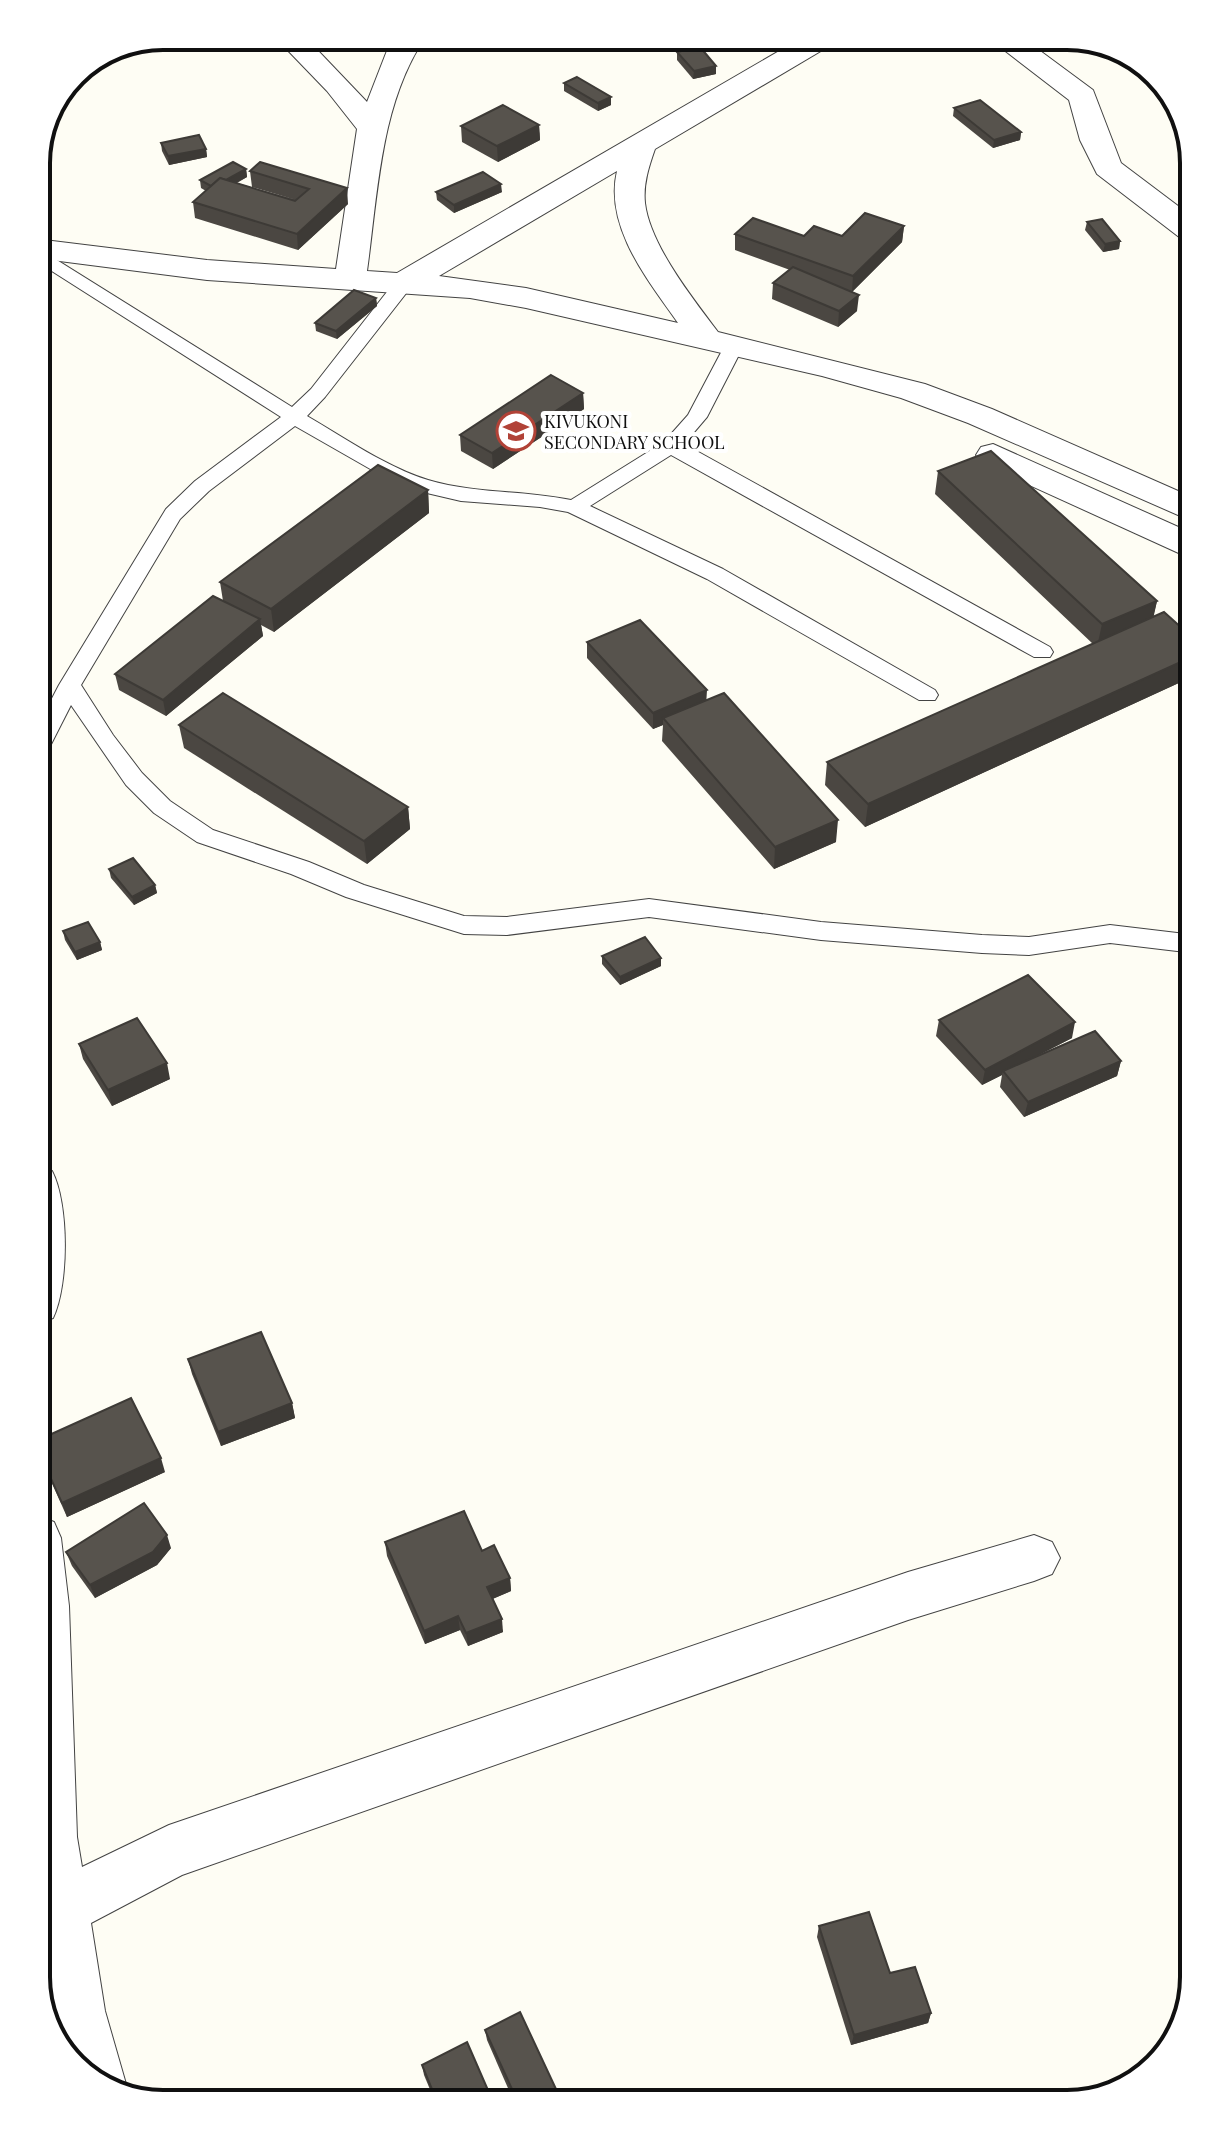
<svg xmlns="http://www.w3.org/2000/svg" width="1230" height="2140" viewBox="0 0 1230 2140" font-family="'Playfair Display',serif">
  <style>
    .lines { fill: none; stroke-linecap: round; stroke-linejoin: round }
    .service-casing { stroke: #434343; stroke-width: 2 }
    .minor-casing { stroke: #434343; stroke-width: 2 }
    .service { fill: #fff; fill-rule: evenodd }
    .minor { fill: #fff; fill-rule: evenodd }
    .wall { fill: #4b4742 }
    .shaded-wall { fill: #3d3a36 }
    .building { fill: #57534d; stroke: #3d3a36; stroke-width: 2 }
    .labels { text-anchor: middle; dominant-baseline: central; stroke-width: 8; stroke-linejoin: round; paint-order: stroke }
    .far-poi-label { font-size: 18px; fill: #101010; stroke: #fff; text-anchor: start }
    .rim { fill: none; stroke: #101010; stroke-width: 4 }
  </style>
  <rect width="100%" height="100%" fill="#fefdf4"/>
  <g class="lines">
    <defs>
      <path id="service" d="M 36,247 L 292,407 L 311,389 L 397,279 L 411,279 L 414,283 L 411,287 L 325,397 L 307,416 C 345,438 386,467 428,480 C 474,494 524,490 571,500 L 664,442 L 688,415 L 726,343 L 740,343 L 743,347 L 707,417 L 684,444 L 1050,647 L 1053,652 L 1050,657 L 1034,657 L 671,455 L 590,506 L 723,569 L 935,690 L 938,695 L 935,700 L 919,700 L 707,579 L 568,512 L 540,507 L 461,501 L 414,490 L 386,478 L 295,426 L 209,491 L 180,519 L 81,685 L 113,735 L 142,773 L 170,801 L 213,830 L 309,862 L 364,885 L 464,916 L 507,917 L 649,899 L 821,922 L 982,935 L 1029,937 L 1110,925 L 1194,935 L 1194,953 L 1110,943 L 1029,955 L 982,953 L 821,940 L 649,917 L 507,935 L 464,934 L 346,897 L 291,874 L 197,842 L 154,813 L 126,785 L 71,705 L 44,758 L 36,760 L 36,729 L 59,685 L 166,509 L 195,481 L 281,417 L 36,261 Z"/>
      <g id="minor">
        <path d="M 274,36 L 304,36 L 367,102 L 388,48 L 397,36 L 426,36 C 380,103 378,193 367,271 L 397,273 L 805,36 L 840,36 L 836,42 L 655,149 C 649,166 643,184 645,203 C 650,245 693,299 718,332 L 925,384 L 992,409 L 1194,498 L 1194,522 L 968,423 L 901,398 L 822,376 L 526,308 L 470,298 L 207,280 L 36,258 L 36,239 L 207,260 L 336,269 L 357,129 L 327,91 ZM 617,171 C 604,227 648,280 678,323 L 526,288 L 439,276 Z"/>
        <polygon points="986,36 1020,36 1093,90 1121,163 1194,218 1194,242 1183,240 1097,174 1080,140 1069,100"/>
        <polygon points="993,444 1194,534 1194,560 981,463 976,455 981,447"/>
        <path d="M 36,1166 L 52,1171 C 69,1203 69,1285 53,1318 L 36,1324 Z"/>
        <polygon points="36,1515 54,1522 61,1538 69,1606 77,1837 82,1867 169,1825 908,1572 1034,1535 1052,1542 1060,1558 1052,1574 1034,1581 908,1620 182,1875 91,1923 105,2011 126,2084 122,2093 92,2082 55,2039 47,2011 36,1937"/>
      </g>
    </defs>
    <use href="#service" class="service-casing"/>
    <use href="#minor" class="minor-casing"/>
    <use href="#service" class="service"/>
    <use href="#minor" class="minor"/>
  </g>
  <g class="wall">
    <polygon points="677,52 716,74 693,79 677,60"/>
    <polygon points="564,83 611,105 598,111 564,91"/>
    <polygon points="954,108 1021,132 1020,140 993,148 953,116"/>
    <polygon points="539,125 540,140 498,162 462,142 461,126"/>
    <polygon points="161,143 206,149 207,157 169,165 162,151"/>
    <polygon points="260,162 348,204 298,250 195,218 193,202 206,191 201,188 200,180 246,169 247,177 237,183 296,200 252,187 250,171"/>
    <polygon points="436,192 502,192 454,213 437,200"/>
    <polygon points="1087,222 1120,241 1119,249 1103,252 1085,230"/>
    <polygon points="904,226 902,242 852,292 857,311 838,327 772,299 773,283 790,270 735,250 735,234 842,236"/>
    <polygon points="376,298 377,306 337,339 316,331 315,323"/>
    <polygon points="1194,310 1194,331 1188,329 1192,314"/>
    <polygon points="583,393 584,409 493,469 461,451 460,435"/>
    <polygon points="1194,398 1194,430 1183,426 1186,410"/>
    <polygon points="938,471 1157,601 1153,617 1194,639 1194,676 865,827 825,785 827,762 1093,644 935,494"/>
    <polygon points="428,490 429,513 274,632 261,625 263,636 166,716 119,690 115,674 223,601 220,582"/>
    <polygon points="587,642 707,700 836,842 774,869 662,741 663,725 653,729 587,658"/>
    <polygon points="179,725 408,807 410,829 367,864 184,748"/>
    <polygon points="109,869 155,885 157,893 134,905 111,878"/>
    <polygon points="63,931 100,942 102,950 77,960 65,940"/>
    <polygon points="602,956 661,958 661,966 620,985 602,964"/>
    <polygon points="939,1020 1072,1038 1035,1057 1121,1061 1117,1076 1024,1117 1000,1087 1002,1075 982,1085 936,1036"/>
    <polygon points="79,1044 170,1079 112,1106 83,1059"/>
    <polygon points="188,1359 292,1403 295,1418 221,1446 192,1374"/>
    <polygon points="36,1447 165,1472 67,1517"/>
    <polygon points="385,1542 482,1551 510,1578 511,1591 492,1599 503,1632 468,1646 460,1630 425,1644 387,1556"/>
    <polygon points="171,1548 157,1565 95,1598 72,1566 66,1552"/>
    <polygon points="819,1926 890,1973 931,2013 928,2023 851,2045 817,1937"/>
    <polygon points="485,2030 563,2104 514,2102 487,2040"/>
    <polygon points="422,2065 494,2104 436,2104 424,2075"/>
  </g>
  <g class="shaded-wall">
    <polygon points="716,66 716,74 693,79 694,71"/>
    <polygon points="611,97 611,105 598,111 598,103"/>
    <polygon points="539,125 540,140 498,162 497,146"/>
    <polygon points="1021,132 1020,140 993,148 994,140"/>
    <polygon points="206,149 207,157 169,165 168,156"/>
    <polygon points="246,169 247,177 213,195 212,187"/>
    <polygon points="501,184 502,192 454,213 454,205"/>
    <polygon points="347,188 348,204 298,250 297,234"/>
    <polygon points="904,226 902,242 852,292 853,276"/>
    <polygon points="1120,241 1119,249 1103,252 1105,244"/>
    <polygon points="859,295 857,311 838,327 839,311"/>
    <polygon points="376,298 377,306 337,339 336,331"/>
    <polygon points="583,393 584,409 493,469 492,453"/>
    <polygon points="428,490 429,513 274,632 271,609"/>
    <polygon points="1157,601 1152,624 1097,647 1102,624"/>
    <polygon points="260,619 263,636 166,716 163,700"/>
    <polygon points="1194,656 1194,676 865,827 868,804"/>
    <polygon points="707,690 706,706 663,718 663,725 653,729 653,713"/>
    <polygon points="408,807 410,829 367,864 364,841"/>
    <polygon points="838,820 836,842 774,869 775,847"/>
    <polygon points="155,885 157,893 134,905 132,897"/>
    <polygon points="100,942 102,950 77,960 75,952"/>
    <polygon points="661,958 661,966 620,985 620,977"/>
    <polygon points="1075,1022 1072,1038 1004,1073 1003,1071 1002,1075 982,1085 985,1070"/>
    <polygon points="1121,1061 1117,1076 1024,1117 1028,1102"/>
    <polygon points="167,1063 170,1079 112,1106 108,1090"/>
    <polygon points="292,1403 295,1418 221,1446 218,1432"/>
    <polygon points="161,1458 165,1472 67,1517 62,1503"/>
    <polygon points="167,1535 171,1548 157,1565 95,1598 90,1585"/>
    <polygon points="510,1578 511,1591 488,1601 487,1587"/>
    <polygon points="458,1616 460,1630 425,1644 424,1631"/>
    <polygon points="502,1619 503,1632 468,1646 466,1633"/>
    <polygon points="931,2013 928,2023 851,2045 854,2035"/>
  </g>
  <g class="building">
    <polygon points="700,47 716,66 694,71 677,52"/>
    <polygon points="577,77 611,97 598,103 564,83"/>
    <polygon points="980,100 1021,132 994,140 954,108"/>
    <polygon points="503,105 539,125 497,146 461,126"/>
    <polygon points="199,135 206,149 168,156 161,143"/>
    <polygon points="233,162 246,169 226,180 220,178 211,186 200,180"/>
    <polygon points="260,162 347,188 297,234 193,202 220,178 295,201 309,189 250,171"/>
    <polygon points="483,172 501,184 454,205 436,192"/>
    <polygon points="865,213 904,226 853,276 735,234 753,218 804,236 814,226 842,236"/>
    <polygon points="1102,219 1120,241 1105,244 1087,222"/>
    <polygon points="793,267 859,295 839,311 773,283"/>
    <polygon points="354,290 376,298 336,331 315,323"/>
    <polygon points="551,375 583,393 492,453 460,435"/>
    <polygon points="1194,398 1194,413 1186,410"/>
    <polygon points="991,451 1157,601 1102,624 938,471"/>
    <polygon points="378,465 428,490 271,609 220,582"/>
    <polygon points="213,596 260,619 163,700 115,674"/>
    <polygon points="1164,612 1194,639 1194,656 868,804 827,762"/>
    <polygon points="640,620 707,690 653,713 587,642"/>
    <polygon points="223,693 408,807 364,841 179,725"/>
    <polygon points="724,693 838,820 775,847 663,718"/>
    <polygon points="133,858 155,885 132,897 109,869"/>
    <polygon points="88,922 100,942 75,952 63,931"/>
    <polygon points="645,937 661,958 620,977 602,956"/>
    <polygon points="1028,975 1075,1022 985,1070 939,1020"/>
    <polygon points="137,1018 167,1063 108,1090 79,1044"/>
    <polygon points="1095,1031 1121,1061 1028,1102 1003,1071"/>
    <polygon points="261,1332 292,1403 218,1432 188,1359"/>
    <polygon points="131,1398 161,1458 62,1503 36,1446 36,1441"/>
    <polygon points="144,1503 167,1535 153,1552 90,1585 66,1552"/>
    <polygon points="464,1511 482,1551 494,1545 510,1578 487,1587 502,1619 466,1633 458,1616 424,1631 385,1542"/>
    <polygon points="869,1912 890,1973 915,1967 931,2013 854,2035 819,1926"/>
    <polygon points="520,2012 563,2104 510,2104 517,2100 485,2030"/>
    <polygon points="467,2042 494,2104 438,2104 422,2065"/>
  </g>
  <defs>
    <symbol id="school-ring" viewBox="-11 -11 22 22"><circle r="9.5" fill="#fff" stroke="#b14237" stroke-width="1.5"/><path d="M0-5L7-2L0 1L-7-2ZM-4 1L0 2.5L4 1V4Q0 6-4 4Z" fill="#b14237"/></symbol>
  </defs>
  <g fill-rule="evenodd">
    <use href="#school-ring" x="494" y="409" width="44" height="44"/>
  </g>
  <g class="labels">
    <g class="far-poi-label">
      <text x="544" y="421">KIVUKONI<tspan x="544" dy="21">SECONDARY SCHOOL</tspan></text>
    </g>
  </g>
  <path d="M0 0H1230V2140H0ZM163 50H1067A113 113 0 0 1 1180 163V1977A113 113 0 0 1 1067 2090H163A113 113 0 0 1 50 1977V163A113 113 0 0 1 163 50Z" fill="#fff" fill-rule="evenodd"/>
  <path class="rim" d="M163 50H1067A113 113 0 0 1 1180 163V1977A113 113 0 0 1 1067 2090H163A113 113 0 0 1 50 1977V163A113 113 0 0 1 163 50Z"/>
</svg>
